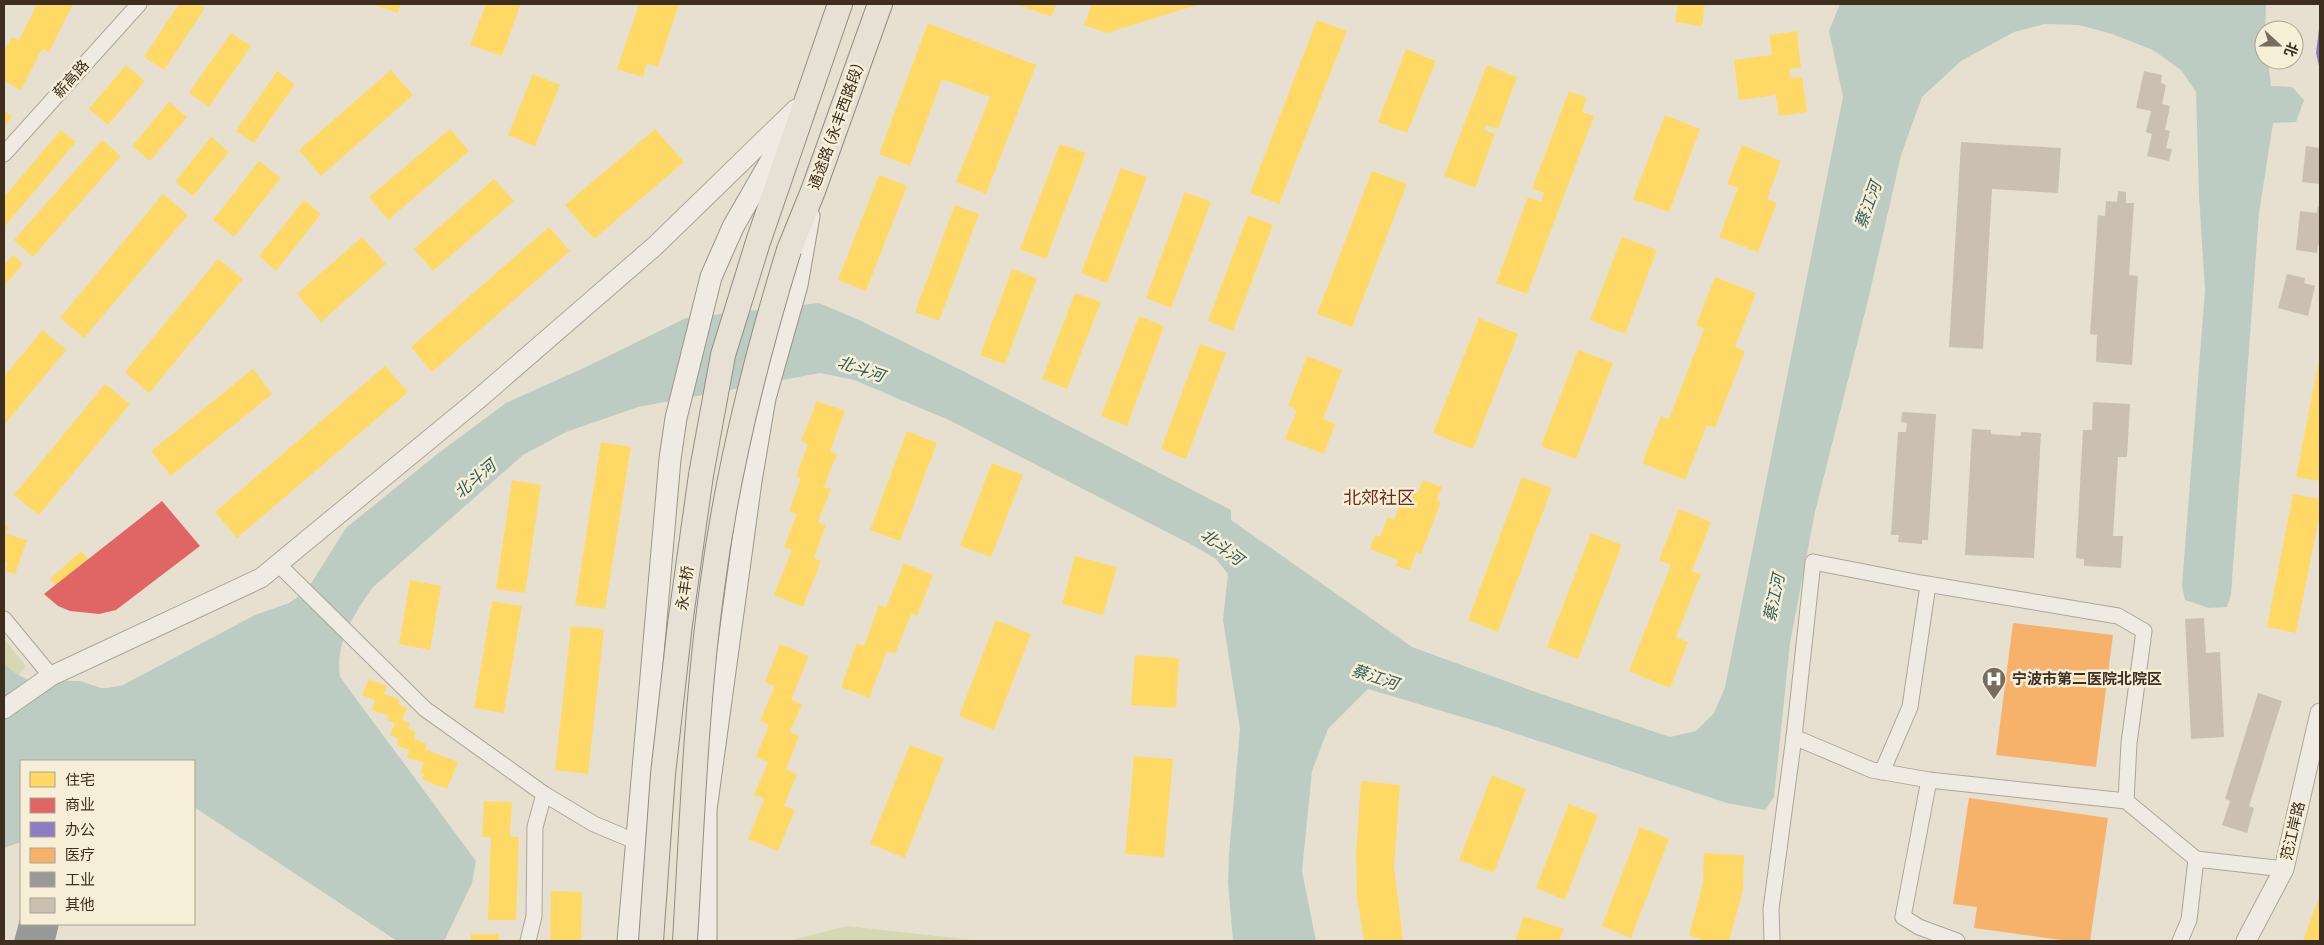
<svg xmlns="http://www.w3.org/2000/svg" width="2324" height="945" viewBox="0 0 2324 945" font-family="Bitter,'Noto Sans SC',serif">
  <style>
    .green { fill: #d6d7b3 }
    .water { fill: #bcccc2 }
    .homes { fill: #ffd966 }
    .shops { fill: #e06666 }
    .offices { fill: #8e7cc3 }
    .health { fill: #f6b26b }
    .industry { fill: #999 }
    .building { fill: #cbbfb2 }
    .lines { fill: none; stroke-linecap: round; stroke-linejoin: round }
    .minor-casing { stroke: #ada599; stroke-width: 17 }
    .tertiary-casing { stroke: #ada599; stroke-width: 21 }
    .secondary-casing { stroke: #9c958a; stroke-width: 23 }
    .primary-casing { stroke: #928b80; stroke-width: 26 }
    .minor { stroke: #efebe3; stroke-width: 15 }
    .tertiary { stroke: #efebe3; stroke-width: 19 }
    .secondary { stroke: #efebe3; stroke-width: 21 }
    .primary { stroke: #e6e1d4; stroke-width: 24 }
    .primary-bridge-casing { stroke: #928b80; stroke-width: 26; stroke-linecap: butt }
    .primary-bridge { stroke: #e6e1d4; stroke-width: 24 }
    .labels { text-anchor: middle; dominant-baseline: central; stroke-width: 5; stroke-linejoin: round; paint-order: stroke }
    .street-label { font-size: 15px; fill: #3d2e20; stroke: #f7eed8 }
    .poi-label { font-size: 15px; font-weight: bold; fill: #3d2e20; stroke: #f7eed8; text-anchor: start }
    .water-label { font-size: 16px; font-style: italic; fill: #2f5d5a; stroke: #f7eed8 }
    .quarter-label { font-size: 18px; fill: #6b2e1e; stroke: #f7eed8 }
  </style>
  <rect width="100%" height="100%" fill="#e7e0d1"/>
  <g class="green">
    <polygon points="4,639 26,666 17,677 4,671"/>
    <polygon points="847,926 982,941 788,941"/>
  </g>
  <path class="water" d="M 1840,4 L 2266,4 L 2264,60 L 2268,60 L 2271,86 L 2292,87 L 2304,100 L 2296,122 L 2273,123 L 2259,213 L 2231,594 L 2227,607 L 2209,608 L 2185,600 L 2182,586 L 2205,290 L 2199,196 L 2196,92 L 2181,70 L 2153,50 L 2112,34 L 2079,25 L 2045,24 L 2014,32 L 1961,61 L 1922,97 L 1901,155 L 1869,296 L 1815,512 L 1790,643 L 1774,797 L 1765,810 L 1727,803 L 1499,728 L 1368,689 L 1328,729 L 1312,771 L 1302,871 L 1316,941 L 1233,941 L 1228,883 L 1229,854 L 1240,729 L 1223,620 L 1228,574 L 1216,559 L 1194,546 L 951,421 L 854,380 L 820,373 L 638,407 L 566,432 L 523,455 L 373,587 C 354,614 335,643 340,677 L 476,861 L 472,883 L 444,941 L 397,941 L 194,807 L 194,761 L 21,761 L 21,842 L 4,848 L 4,664 L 15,673 L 28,680 L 80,681 L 101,688 L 108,688 L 123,685 L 255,615 L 289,603 L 302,594 L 312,582 L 346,528 L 436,455 L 506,403 L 586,367 L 686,318 L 819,303 L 859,320 L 963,371 L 1231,510 L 1231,520 L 1412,647 L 1541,694 L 1670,737 L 1696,731 L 1714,713 L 1725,687 L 1843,97 L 1829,31 Z"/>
  <g class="homes">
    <polygon points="37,4 73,4 49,52 42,49 21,90 4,81 4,52 12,37 19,40"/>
    <polygon points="179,4 198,4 205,8 164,70 144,57"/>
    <polygon points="372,4 401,4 398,13"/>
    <polygon points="486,4 521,4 502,56 470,45"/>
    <polygon points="639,4 679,4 658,67 647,63 643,77 617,69"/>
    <polygon points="1017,4 1057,4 1051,17"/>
    <polygon points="1092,4 1200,4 1107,33 1084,25"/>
    <polygon points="1678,4 1705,4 1702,26 1675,22"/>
    <polygon points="1317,20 1347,31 1279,204 1250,193"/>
    <polygon points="928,23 1036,65 986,194 956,182 990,97 942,79 910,166 879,154"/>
    <polygon points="1797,31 1801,68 1790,69 1791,78 1802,77 1807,112 1779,116 1776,95 1739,100 1734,60 1772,55 1769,35"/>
    <polygon points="231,33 251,46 209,107 189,93"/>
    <polygon points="1406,49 1436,61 1407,133 1378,122"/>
    <polygon points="126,65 145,81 108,125 89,109"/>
    <polygon points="1487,65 1517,77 1498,129 1486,125 1484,130 1495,134 1475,188 1444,176"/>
    <polygon points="391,70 413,95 321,176 299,150"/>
    <polygon points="277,71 295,84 254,143 236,131"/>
    <polygon points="533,74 560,85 535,146 508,135"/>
    <polygon points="1569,91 1587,98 1582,112 1594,116 1527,294 1496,283 1528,197 1541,202 1544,193 1532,189"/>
    <polygon points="169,102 187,117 150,161 132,146"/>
    <polygon points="4,110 12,117 4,127"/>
    <polygon points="1665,115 1700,129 1669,212 1633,199"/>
    <polygon points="450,129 469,151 388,220 369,197"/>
    <polygon points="655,129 684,162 594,239 565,205"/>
    <polygon points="61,130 76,142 4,227 4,197"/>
    <polygon points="211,137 229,152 193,196 175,182"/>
    <polygon points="102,140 121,156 33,257 14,240"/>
    <polygon points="1060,144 1086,153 1046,259 1020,249"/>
    <polygon points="1742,145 1781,161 1767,199 1777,203 1758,252 1719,237 1738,188 1727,184"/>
    <polygon points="259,161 281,178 234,237 213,220"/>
    <polygon points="1121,168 1147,177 1107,283 1081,273"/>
    <polygon points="1372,171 1407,184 1352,327 1317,314"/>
    <polygon points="879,175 907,186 866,291 838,280"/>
    <polygon points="494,179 514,201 433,271 414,249"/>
    <polygon points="1185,192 1211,202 1171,308 1146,298"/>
    <polygon points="163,194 188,215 84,338 60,318"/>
    <polygon points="304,200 321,214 276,271 259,256"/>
    <polygon points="955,205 979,214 939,321 915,312"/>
    <polygon points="1248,215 1273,225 1233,331 1208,321"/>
    <polygon points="549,227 570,251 432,372 411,347"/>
    <polygon points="362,237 386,264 321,322 297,294"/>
    <polygon points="1622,237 1657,250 1625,334 1590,320"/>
    <polygon points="13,255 23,264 4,286 4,261 6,263"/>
    <polygon points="218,259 243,279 149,393 125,372"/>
    <polygon points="1012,269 1037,278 1005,364 980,355"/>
    <polygon points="1715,277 1756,293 1735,347 1745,351 1715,428 1707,425 1685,480 1642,463 1661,416 1669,419 1704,329 1696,325"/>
    <polygon points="1075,293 1101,302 1067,389 1042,379"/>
    <polygon points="1139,316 1164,326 1127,426 1101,416"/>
    <polygon points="1479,318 1518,334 1473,449 1433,433"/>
    <polygon points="43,330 66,350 4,425 4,376"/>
    <polygon points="1200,344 1226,353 1186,459 1161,449"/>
    <polygon points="1578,350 1613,363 1576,459 1541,446"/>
    <polygon points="1307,356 1342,370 1323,419 1335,424 1324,454 1285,439 1297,410 1288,406"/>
    <polygon points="2318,365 2320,366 2320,481 2296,477"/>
    <polygon points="385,366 408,392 237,538 215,512"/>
    <polygon points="253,369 272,394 171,476 151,451"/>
    <polygon points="105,384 130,404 39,515 14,495"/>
    <polygon points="817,401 845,411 830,451 837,454 824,487 831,489 818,522 826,525 814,558 821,561 803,607 774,595 792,550 784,547 797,514 789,511 801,478 796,476 808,444 801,441"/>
    <polygon points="907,431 937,443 900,541 870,530"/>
    <polygon points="601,442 631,447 605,609 575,605"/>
    <polygon points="992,463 1023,475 991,557 960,546"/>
    <polygon points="1522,477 1552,488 1498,632 1468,620"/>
    <polygon points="512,480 541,485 525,593 496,589"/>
    <polygon points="1423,480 1442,487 1437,500 1441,502 1421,554 1416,552 1410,570 1396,566 1398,560 1370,549 1375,535 1380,537 1388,517 1394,520 1399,507 1392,505 1399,486 1418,493"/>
    <polygon points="2293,494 2320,499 2320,513 2296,633 2267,627"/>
    <polygon points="1679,509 1711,522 1692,571 1701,574 1676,637 1688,642 1670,688 1629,671 1671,565 1659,560"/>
    <polygon points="167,511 190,537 158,567 148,556 113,588 103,576 72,604 50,579 81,551 91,562 126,530 135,540"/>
    <polygon points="4,525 9,527 6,534 27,540 15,574 5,571 7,563 4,562"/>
    <polygon points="1591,533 1622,545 1578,659 1547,647"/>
    <polygon points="1075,556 1117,567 1103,615 1062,604"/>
    <polygon points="904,563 933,575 917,616 911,614 895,654 887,651 869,698 841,687 857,643 864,646 879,605 886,608"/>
    <polygon points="410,580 441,586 430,650 399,644"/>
    <polygon points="492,601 522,606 504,713 474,708"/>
    <polygon points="996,620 1031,634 994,730 959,716"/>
    <polygon points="571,626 604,629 588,774 555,770"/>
    <polygon points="780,644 809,656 791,700 802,704 790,732 799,736 786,769 797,774 784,806 795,810 778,851 748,839 764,799 754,795 768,762 756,757 769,725 760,721 775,686 765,682"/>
    <polygon points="1135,655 1179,658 1176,708 1131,705"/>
    <polygon points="369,679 387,686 384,694 400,700 398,704 407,708 402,720 410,724 408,728 416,732 414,739 427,744 425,749 458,762 447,789 422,779 424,774 420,773 424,763 407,757 409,750 396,745 399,739 390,735 395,723 387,720 389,716 372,710 375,700 362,695"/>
    <polygon points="910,745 944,758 905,858 870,844"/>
    <polygon points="1134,756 1173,759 1164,857 1125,854"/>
    <polygon points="1492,775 1526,789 1494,873 1459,860"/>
    <polygon points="1361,781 1400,785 1394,866 1403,941 1364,941 1357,897 1356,854"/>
    <polygon points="484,801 512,802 510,836 519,837 516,920 488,920 491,837 482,837"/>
    <polygon points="1569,804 1598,815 1565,900 1536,888"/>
    <polygon points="1640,827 1669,839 1631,938 1602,926"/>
    <polygon points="1704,853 1744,855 1743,890 1729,941 1706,941 1689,935 1703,883"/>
    <polygon points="551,891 582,892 581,941 550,941"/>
    <polygon points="2320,894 2320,941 2303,941"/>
    <polygon points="1524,916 1564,929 1559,941 1515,941"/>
    <rect x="471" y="934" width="28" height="7"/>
  </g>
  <polygon class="shops" points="162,501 200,546 116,610 99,614 70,611 58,606 44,594"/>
  <polygon class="offices" points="2319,29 2320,29 2320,70 2316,53"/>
  <g class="health">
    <polygon points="2013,623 2113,635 2096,767 1996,755"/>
    <polygon points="1969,798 2108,818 2090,941 2068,941 1974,928 1977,907 1953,904"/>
  </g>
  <polygon class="industry" points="21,915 21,924 59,924 55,941 14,941"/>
  <g class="building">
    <polygon points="2144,71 2162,75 2161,83 2166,85 2162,104 2170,106 2165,130 2170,131 2166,148 2172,149 2169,161 2147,156 2152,134 2146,132 2151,111 2136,108"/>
    <polygon points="1961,142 2061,148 2058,193 1992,189 1983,349 1949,347"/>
    <polygon points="2306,146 2320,148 2320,184 2302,182"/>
    <polygon points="2118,191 2126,192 2126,203 2134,203 2129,275 2138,276 2132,365 2096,362 2097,335 2090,334 2098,215 2105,216 2106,201 2117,202"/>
    <polygon points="2318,206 2320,206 2320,245 2318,245 2317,253 2296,250 2300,211 2317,213"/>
    <polygon points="2287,274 2305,278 2304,283 2315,286 2308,316 2278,308"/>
    <polygon points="2093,402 2130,404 2127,457 2118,457 2113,536 2123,536 2121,568 2084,566 2084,559 2076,558 2083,430 2092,430"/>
    <polygon points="1902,412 1936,414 1928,540 1922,540 1922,544 1898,542 1899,535 1891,535 1898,432 1906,432 1907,423 1901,422"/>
    <polygon points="1972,429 1991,430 1991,434 2021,436 2021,432 2041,433 2034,558 1965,555"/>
    <polygon points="2204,618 2206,653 2220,652 2224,737 2191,739 2185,619"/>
    <polygon points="2258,693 2282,701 2249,806 2254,808 2247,833 2222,825 2230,801 2225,799"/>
  </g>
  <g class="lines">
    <defs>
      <g id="minor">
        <polyline points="4,154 139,4"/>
        <polyline points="278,564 425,709 544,794 594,824 637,842"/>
        <polyline points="4,619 51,676"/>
        <polyline points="1882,772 1910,707 1928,585"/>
        <polyline points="1929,780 1903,917 1919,927 1957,941"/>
        <polyline points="2126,801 2129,743 2144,631 2118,616 1921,583 1813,562 1794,737 1872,770 1929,780 2126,801 2196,859"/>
        <polyline points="528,941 534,916 535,827 544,794"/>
        <polyline points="1772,941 1771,909 1794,737"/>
        <polyline points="2180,941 2189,920 2196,859 2284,869"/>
      </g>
      <g id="tertiary">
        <polyline points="4,709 51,676 261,578 476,401 655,246 796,109"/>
        <polyline points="2246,941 2284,869 2320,713"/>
      </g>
      <g id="secondary">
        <polyline points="628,941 670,459 676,418 711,277 733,227 791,126"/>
        <polyline points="706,941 706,810 751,481 765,398 797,285 809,216"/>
      </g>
      <g id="primary">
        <polyline points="789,250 813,191 880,4"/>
        <polyline points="701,475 723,355 758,242 840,4"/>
      </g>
    </defs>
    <use href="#minor" class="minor-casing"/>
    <use href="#tertiary" class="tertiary-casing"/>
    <use href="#secondary" class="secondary-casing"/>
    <use href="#primary" class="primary-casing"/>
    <use href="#minor" class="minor"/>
    <use href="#tertiary" class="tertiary"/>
    <use href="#secondary" class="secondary"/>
    <use href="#primary" class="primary"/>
    <defs>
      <g id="primary-bridge">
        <polyline points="651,941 663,774 680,624 701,475"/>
        <path d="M 685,941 C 692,823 696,705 712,588 C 727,473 755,360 789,250"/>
      </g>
    </defs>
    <use href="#primary-bridge" class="primary-bridge-casing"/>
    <use href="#primary-bridge" class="primary-bridge"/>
  </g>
  <defs>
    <symbol id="hospital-pin" viewBox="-11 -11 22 30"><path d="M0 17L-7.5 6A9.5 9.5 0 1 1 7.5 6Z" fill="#786c5e" stroke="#f7eed8"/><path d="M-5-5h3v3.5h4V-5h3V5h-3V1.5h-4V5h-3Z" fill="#fff"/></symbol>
  </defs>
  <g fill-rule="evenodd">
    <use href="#hospital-pin" x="1980" y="665" width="28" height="38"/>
  </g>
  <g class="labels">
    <g class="street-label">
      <text transform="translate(71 79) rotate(-48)">薪高路</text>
      <text transform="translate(836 127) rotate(-70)">通途路 (永丰西路段)</text>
      <text transform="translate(685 588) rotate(-82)">永丰桥</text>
      <text transform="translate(2293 831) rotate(-77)">范江岸路</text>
    </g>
    <g class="poi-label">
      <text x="2012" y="679">宁波市第二医院北院区</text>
    </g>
    <g class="water-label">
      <text transform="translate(1868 205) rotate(-70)">蔡江河</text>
      <text transform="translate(861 369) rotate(19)">北斗河</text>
      <text transform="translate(475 479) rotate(-40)">北斗河</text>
      <text transform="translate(1222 547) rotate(37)">北斗河</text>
      <text transform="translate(1774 598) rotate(-78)">蔡江河</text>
      <text transform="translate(1375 677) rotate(18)">蔡江河</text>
    </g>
    <g class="quarter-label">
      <text x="1379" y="498">北郊社区</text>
    </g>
  </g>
  <rect width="2324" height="945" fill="none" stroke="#3d2e20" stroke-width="10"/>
  <rect x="20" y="760" width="175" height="165" fill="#f7eed8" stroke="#ada18e"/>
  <rect x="30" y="772" width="25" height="15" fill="#ffd966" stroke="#ada18e"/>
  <text x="65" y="785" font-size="15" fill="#3d2e20">住宅</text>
  <rect x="30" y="798" width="25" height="15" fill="#e06666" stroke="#ada18e"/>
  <text x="65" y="810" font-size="15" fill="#3d2e20">商业</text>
  <rect x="30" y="822" width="25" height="15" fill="#8e7cc3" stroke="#ada18e"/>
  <text x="65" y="835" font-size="15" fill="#3d2e20">办公</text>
  <rect x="30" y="848" width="25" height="15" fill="#f6b26b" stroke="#ada18e"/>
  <text x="65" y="860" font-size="15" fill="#3d2e20">医疗</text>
  <rect x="30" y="872" width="25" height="15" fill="#999999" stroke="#ada18e"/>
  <text x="65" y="885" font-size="15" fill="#3d2e20">工业</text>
  <rect x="30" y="898" width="25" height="15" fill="#cbbfb2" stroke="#ada18e"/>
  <text x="65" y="910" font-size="15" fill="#3d2e20">其他</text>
  <g transform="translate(2279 45) rotate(111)"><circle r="24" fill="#f7eed8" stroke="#ada18e"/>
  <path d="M0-4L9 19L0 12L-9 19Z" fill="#786c5e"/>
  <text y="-8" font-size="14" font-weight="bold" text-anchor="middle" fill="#3d2e20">北</text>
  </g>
</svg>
